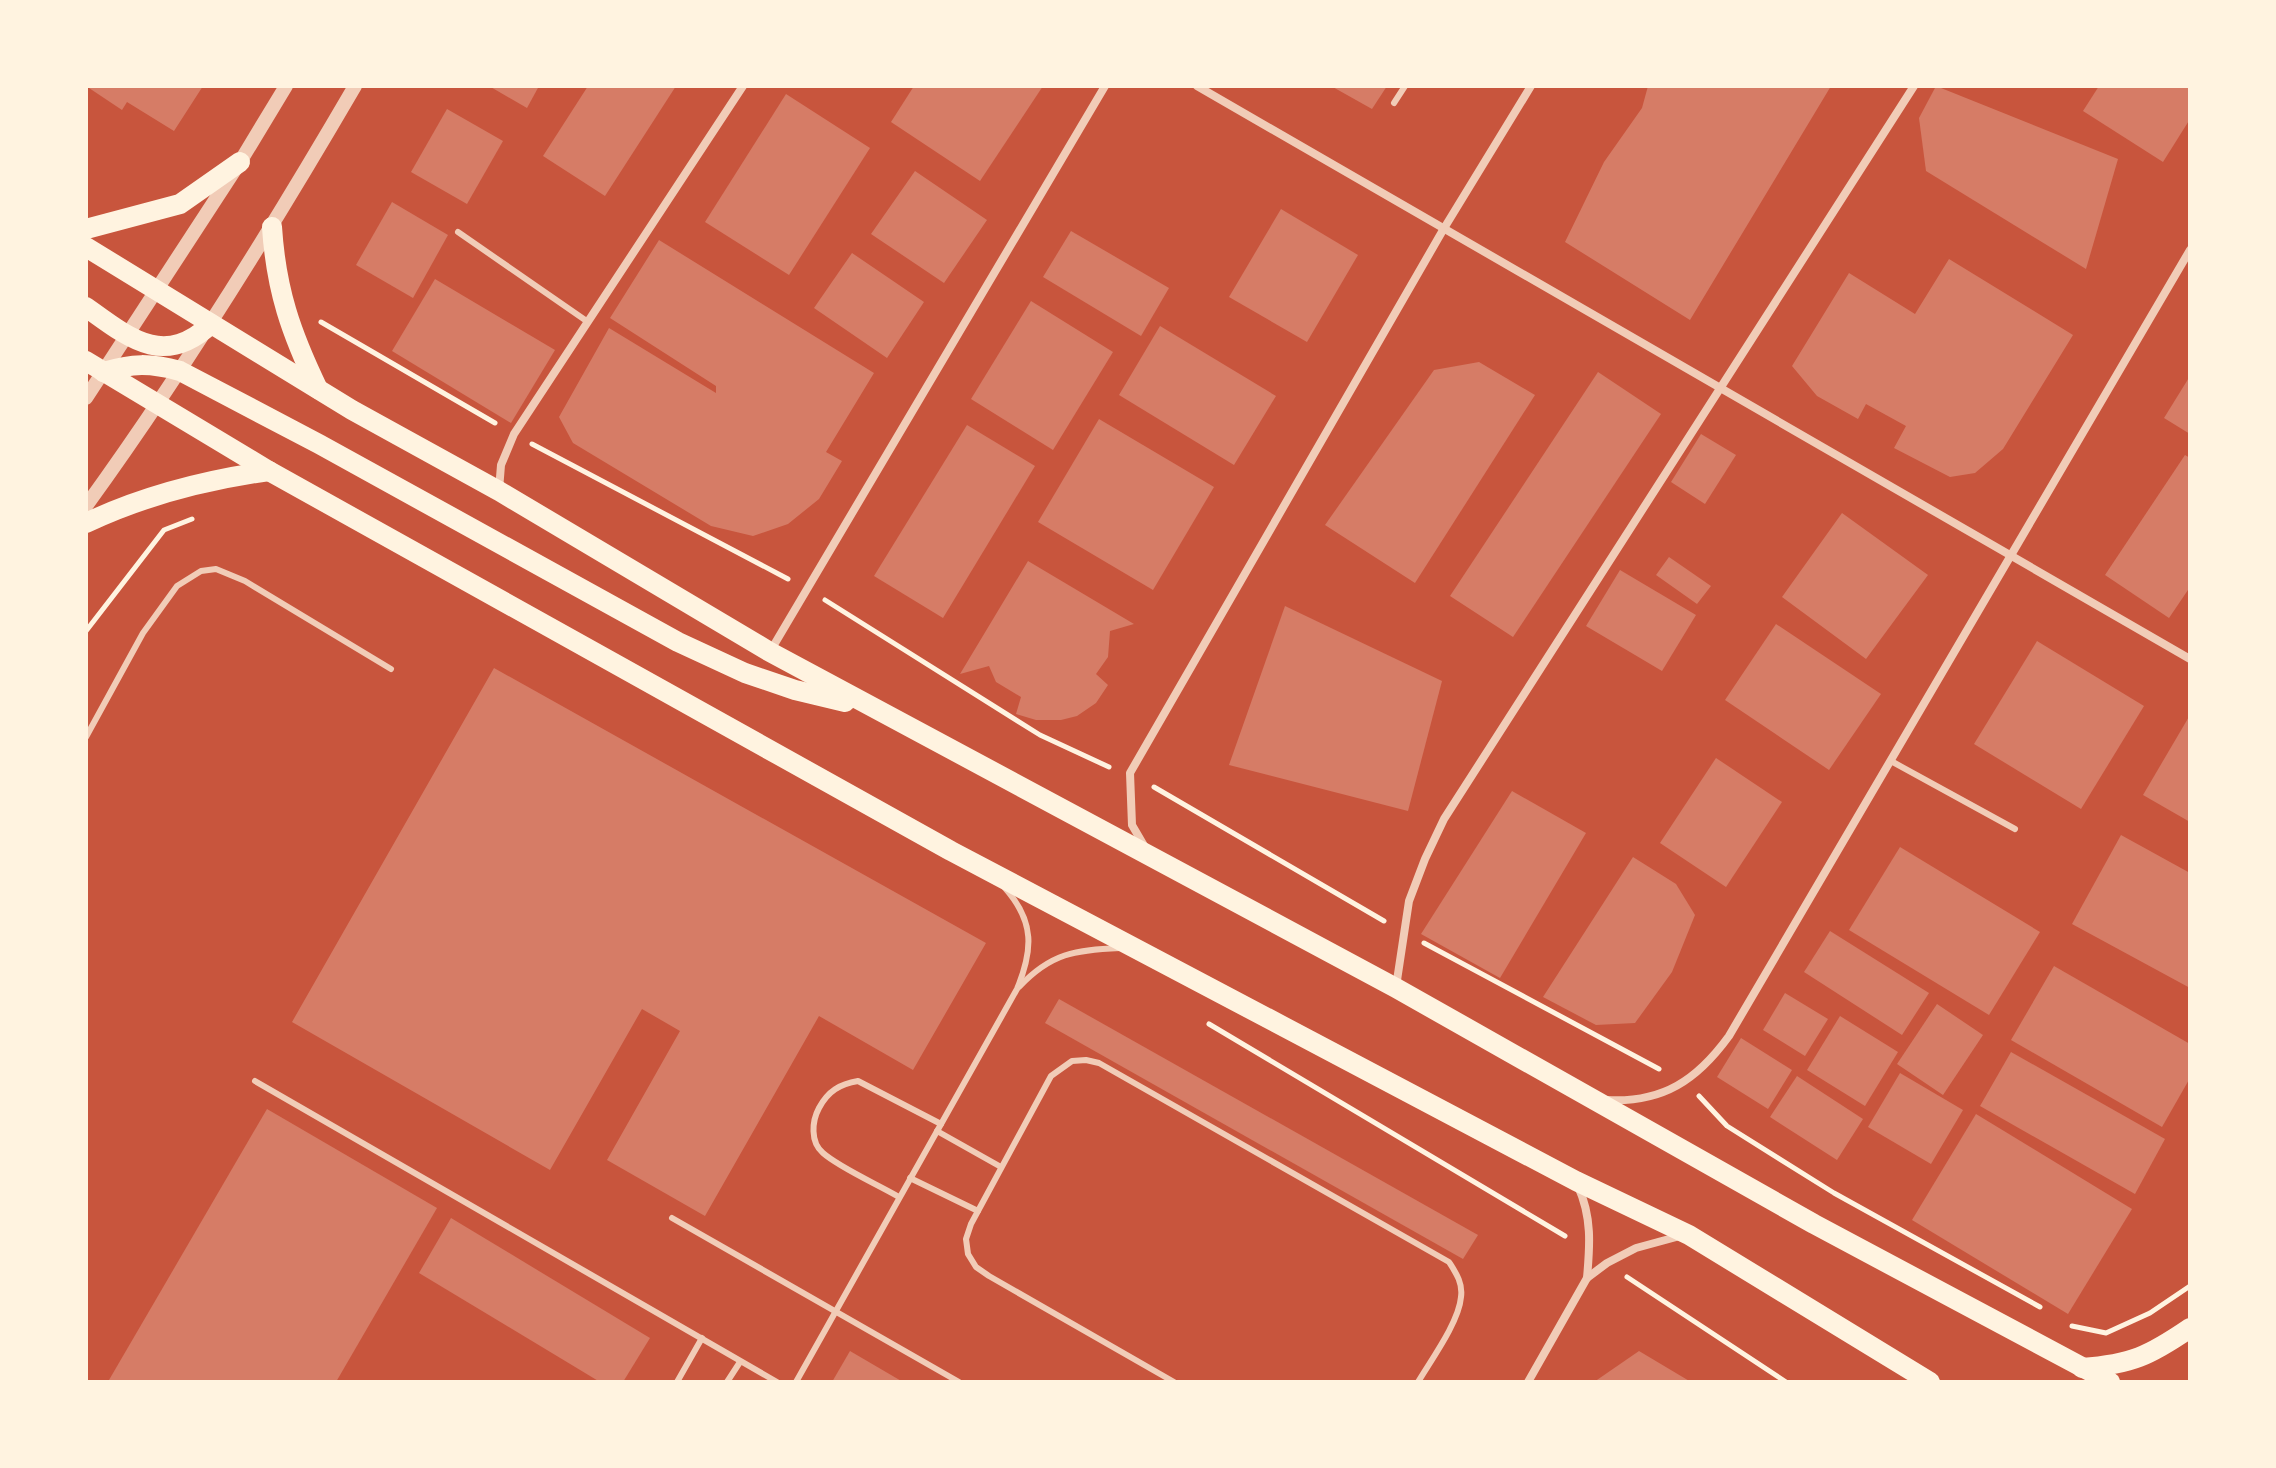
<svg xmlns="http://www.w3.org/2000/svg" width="2276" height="1468" viewBox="0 0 2276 1468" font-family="Overpass,sans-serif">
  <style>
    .building { fill: #d67c66 }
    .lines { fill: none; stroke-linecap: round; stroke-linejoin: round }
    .path { stroke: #fff3e0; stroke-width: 5 }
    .service { stroke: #f1ccb7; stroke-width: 6 }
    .minor { stroke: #f1ccb7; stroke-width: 8 }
    .tertiary { stroke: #f1ccb7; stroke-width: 14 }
    .primary { stroke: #fff3e0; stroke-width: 20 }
  </style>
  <rect width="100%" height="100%" fill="#c8553d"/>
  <g class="building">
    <polygon points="86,86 203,86 174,131 127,102 122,110"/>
    <polygon points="489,86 539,86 527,108"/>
    <polygon points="588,86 676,86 605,196 543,156"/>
    <polygon points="914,86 1043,86 980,181 891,122"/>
    <polygon points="1331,86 1387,86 1372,109"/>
    <polygon points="1648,86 1831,86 1690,320 1565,242 1604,162 1642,108"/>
    <polygon points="1936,86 2118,159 2086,269 1926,171 1919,118"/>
    <polygon points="2099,86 2190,86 2190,119 2163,162 2083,111"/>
    <polygon points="786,94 870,148 789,275 705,222"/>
    <polygon points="447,109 503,141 467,204 411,172"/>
    <polygon points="915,171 987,220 944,283 871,234"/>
    <polygon points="392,202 448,235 413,298 356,265"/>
    <polygon points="1281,209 1358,255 1307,342 1229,297"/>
    <polygon points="1071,231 1169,288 1141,336 1043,277"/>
    <polygon points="659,240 874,373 826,452 842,461 819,499 788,524 753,536 711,526 573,443 559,417 609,328 716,393 716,386 610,318"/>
    <polygon points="852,253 924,302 887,358 814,308"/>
    <polygon points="1949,259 2073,335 2003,449 1975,473 1950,477 1894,448 1906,426 1866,404 1858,419 1817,396 1792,366 1849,273 1915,314"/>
    <polygon points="435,279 555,350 511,423 392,351"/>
    <polygon points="1031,301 1113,352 1053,450 971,399"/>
    <polygon points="1160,326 1276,396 1234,465 1119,395"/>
    <polygon points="1479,362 1535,395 1415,583 1325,525 1434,370"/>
    <polygon points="1598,372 1661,414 1513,637 1450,596"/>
    <polygon points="2190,376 2190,434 2164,418"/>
    <polygon points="1099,419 1214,487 1153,590 1038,522"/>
    <polygon points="967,425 1035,466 943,618 874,576"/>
    <polygon points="1701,434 1736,455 1705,504 1671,482"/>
    <polygon points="2185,455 2190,458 2190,587 2169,618 2105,575"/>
    <polygon points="1842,513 1928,575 1866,659 1782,597"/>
    <polygon points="1669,557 1711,586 1697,604 1656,575"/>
    <polygon points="1028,561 1134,624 1110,631 1108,657 1096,674 1108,685 1096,703 1077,716 1061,720 1036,720 1016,714 1021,697 996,682 989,666 960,674"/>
    <polygon points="1620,570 1696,615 1662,671 1586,626"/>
    <polygon points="1285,606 1442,681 1408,811 1229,765"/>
    <polygon points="1776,624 1881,694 1829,770 1725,700"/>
    <polygon points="2037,641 2144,706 2081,809 1974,744"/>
    <polygon points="494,668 986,943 913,1070 819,1016 705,1216 607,1160 680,1031 642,1009 550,1170 292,1022"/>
    <polygon points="2190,715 2190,822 2143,795"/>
    <polygon points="1716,758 1782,802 1726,887 1660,843"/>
    <polygon points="1512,791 1586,833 1500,978 1421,934"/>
    <polygon points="2121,835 2190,873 2190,988 2072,924"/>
    <polygon points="1900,847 2040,932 1989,1015 1849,930"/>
    <polygon points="1633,857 1676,884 1695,915 1672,972 1635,1023 1596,1025 1543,997"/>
    <polygon points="1830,931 1929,993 1902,1035 1804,972"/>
    <polygon points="2054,966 2190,1044 2190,1078 2162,1127 2011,1040"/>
    <polygon points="1785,993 1828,1019 1805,1056 1763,1030"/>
    <polygon points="1059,999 1478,1235 1463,1259 1045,1023"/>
    <polygon points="1937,1004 1983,1035 1943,1095 1897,1064"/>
    <polygon points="1840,1016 1898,1052 1865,1106 1807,1070"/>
    <polygon points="1741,1038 1792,1070 1768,1109 1717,1077"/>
    <polygon points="2011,1052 2165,1139 2135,1194 1980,1106"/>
    <polygon points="1900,1073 1963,1110 1931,1164 1868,1127"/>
    <polygon points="1797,1076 1863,1119 1837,1160 1770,1117"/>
    <polygon points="267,1109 437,1208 336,1382 113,1382 109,1380"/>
    <polygon points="1976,1114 2132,1209 2068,1314 1912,1220"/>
    <polygon points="451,1218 650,1338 623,1382 600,1382 419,1273"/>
    <polygon points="850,1351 903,1382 832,1382"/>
    <polygon points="1639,1351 1691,1382 1594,1382"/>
  </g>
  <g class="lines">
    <g class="path">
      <polyline points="321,322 495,423"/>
      <polyline points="532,444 788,579"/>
      <polyline points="825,600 1040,735 1109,767"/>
      <polyline points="86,631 164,530 192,519"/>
      <polyline points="1154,787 1384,921"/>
      <polyline points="1424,943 1659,1069"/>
      <polyline points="1209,1024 1565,1236"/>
      <polyline points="1699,1096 1727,1126 1834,1193 2040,1307"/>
      <polyline points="1627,1277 1786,1382"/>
      <polyline points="2072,1326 2106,1333 2150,1313 2190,1286"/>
    </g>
    <g class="service">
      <polyline points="1394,103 1405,86"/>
      <polyline points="458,232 588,322"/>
      <polyline points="86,737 143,633 177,586 201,571 216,569 245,581 391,669"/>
      <polyline points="1891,761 2015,829"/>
      <path d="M 1019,987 C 1051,953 1075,950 1120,948"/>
      <polyline points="255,1081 777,1382"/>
      <polyline points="937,1131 1001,1167"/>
      <polyline points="910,1178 978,1211"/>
      <path d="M 899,1197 C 879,1185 840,1168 823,1153 C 810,1142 812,1121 819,1108 C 828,1091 840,1084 858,1081 L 941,1124"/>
      <polyline points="672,1218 959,1382"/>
      <polyline points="677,1382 702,1338"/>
      <polyline points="727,1382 740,1362"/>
      <path d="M 796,1382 L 1017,989 C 1033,950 1035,922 1005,888"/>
      <path d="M 1174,1382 L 989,1276 L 976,1267 L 968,1254 L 966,1239 L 971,1224 L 1051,1076 L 1072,1061 L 1086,1060 L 1099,1063 L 1449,1262 C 1456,1273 1463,1283 1461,1297 C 1459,1322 1431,1360 1418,1382"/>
    </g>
    <g class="minor">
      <polyline points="1197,86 2190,659"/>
      <polyline points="499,490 501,465 514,434 743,86"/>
      <polyline points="771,650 1105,86"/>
      <polyline points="1146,849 1132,825 1130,773 1443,230 1531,86"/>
      <polyline points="1396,987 1409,901 1425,859 1444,819 1914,86"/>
      <path d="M 1607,1100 C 1663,1103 1697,1080 1729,1036 L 2190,250"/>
      <path d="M 1578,1186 C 1592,1217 1590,1245 1587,1278"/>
      <polyline points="1528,1382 1587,1278 1607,1263 1636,1248 1680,1236"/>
    </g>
    <g class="tertiary">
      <polyline points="86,398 240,162 286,86"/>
      <path d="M 86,506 C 184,371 271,230 355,86"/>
    </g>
    <g class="primary">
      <path d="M 272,227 C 276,290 291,333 318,389"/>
      <polyline points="86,229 180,204 240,162"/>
      <polyline points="86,247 352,410 499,491 770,652 1396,988 1814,1224 2110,1382"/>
      <path d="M 86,307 C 129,338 164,368 211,324"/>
      <polyline points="86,361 269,471 951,851 1576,1181 1689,1235 1930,1382"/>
      <path d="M 103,372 C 133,363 150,363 180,371 L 319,444 L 678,642 L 745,673 L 795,690 L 845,702"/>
      <path d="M 86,523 C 145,495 205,480 269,471"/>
      <path d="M 2082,1368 C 2132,1364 2149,1356 2190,1328"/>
    </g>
  </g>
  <rect width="2276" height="1468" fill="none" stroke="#fff3e0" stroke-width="176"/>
</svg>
